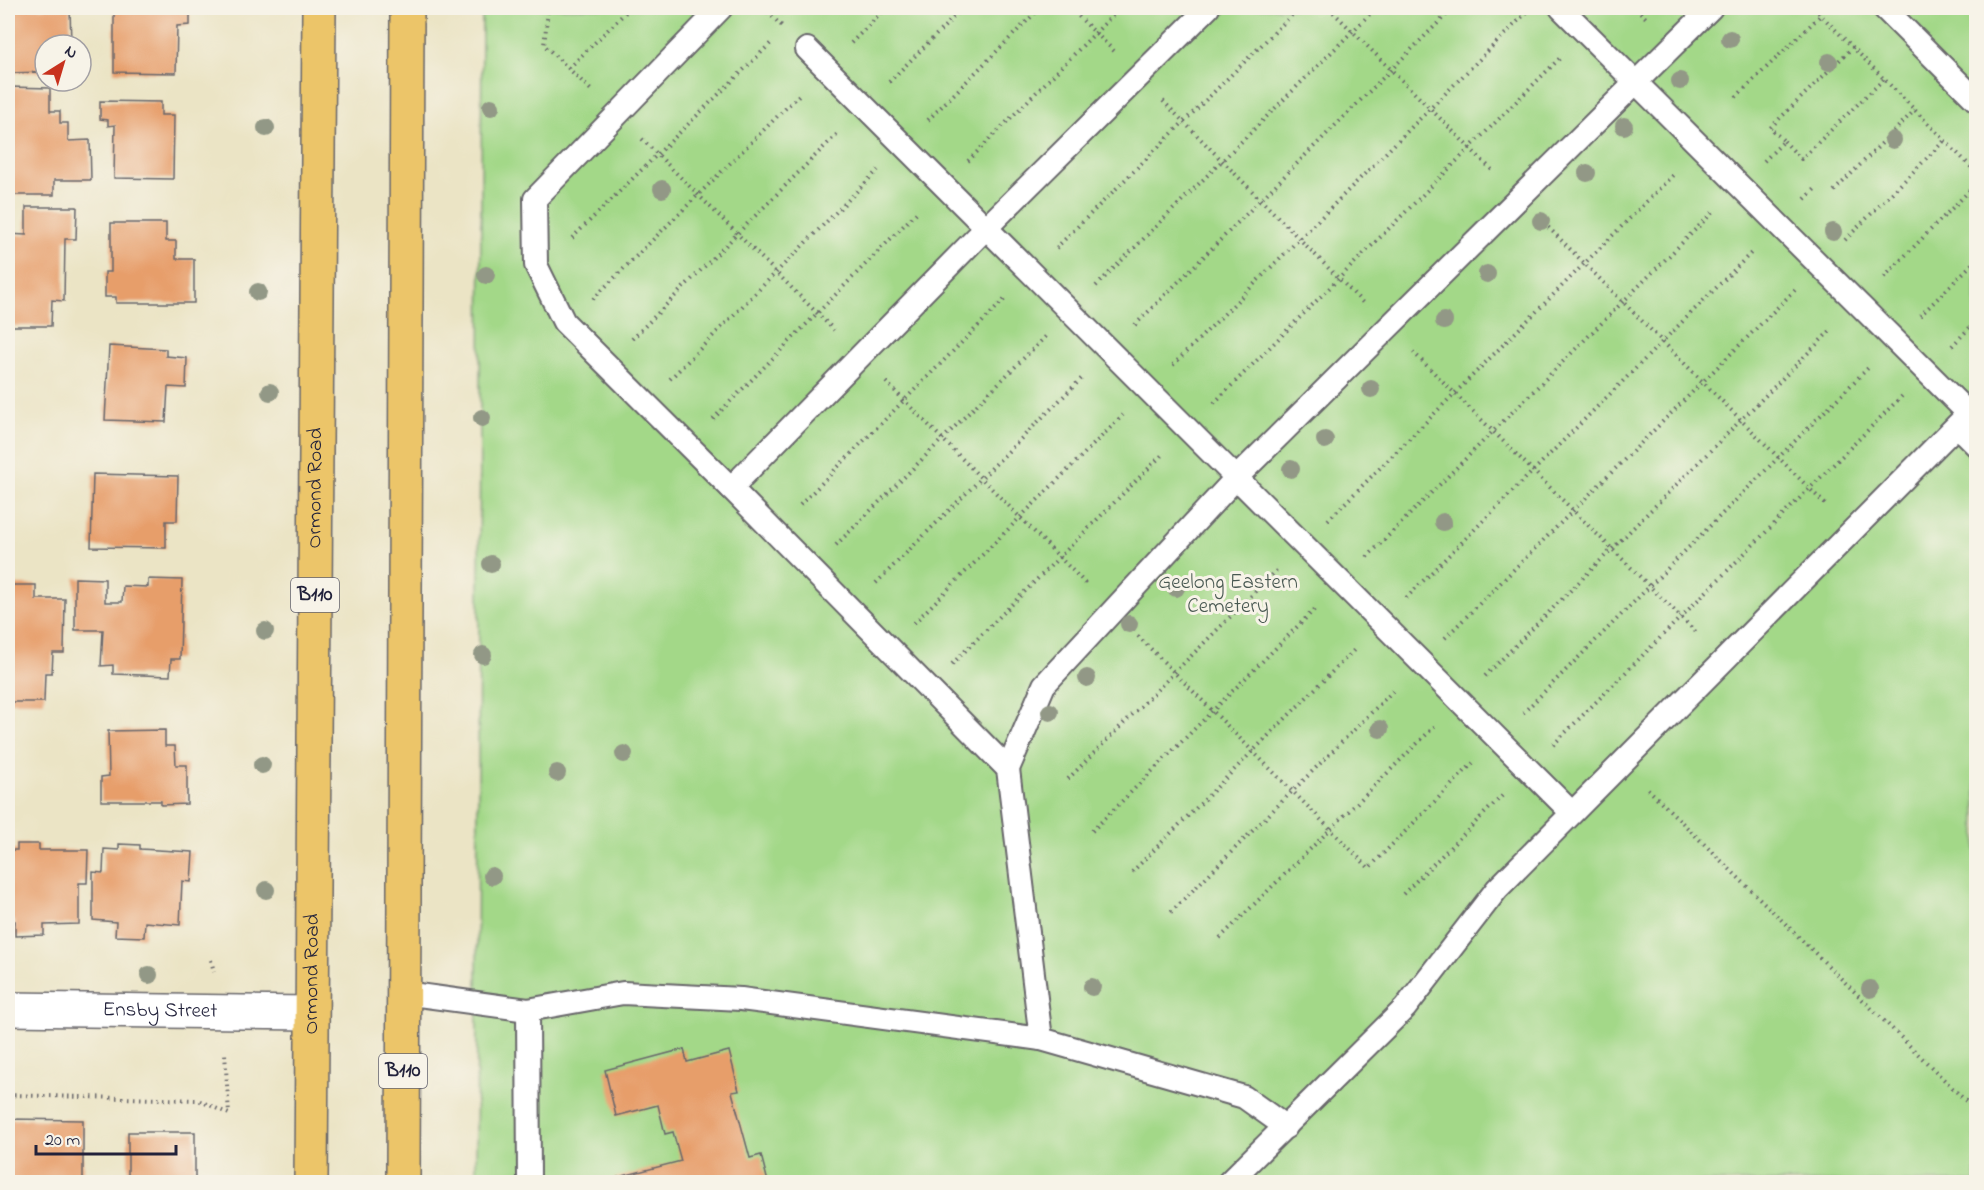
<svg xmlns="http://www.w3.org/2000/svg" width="1984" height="1190" viewBox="0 0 1984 1190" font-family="'Indie Flower',sans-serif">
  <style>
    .green { fill: #a3d888; stroke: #627d62; stroke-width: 1.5 }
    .building { fill: #e79e6b }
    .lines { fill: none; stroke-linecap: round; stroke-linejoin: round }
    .service-casing { stroke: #68666b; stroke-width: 26 }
    .minor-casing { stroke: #68666b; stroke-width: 36 }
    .trunk-casing { stroke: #68666b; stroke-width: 36 }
    .path { stroke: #68666b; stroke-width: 4; stroke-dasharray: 1.5 4.5; stroke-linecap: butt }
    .service { stroke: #fff; stroke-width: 22 }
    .minor { stroke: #fff; stroke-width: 33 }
    .trunk { stroke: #ecc569; stroke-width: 33 }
    .tree { fill: #929886 }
    .labels { text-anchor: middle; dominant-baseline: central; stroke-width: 6; stroke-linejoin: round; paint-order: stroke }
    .shield { fill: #f7f3e8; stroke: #62616f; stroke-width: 1.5 }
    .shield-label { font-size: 20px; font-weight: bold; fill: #22223b }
    .street-label { font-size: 21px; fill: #22223b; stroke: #f7f3e8 }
    .park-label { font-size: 21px; fill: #495952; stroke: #f7f3e8 }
  </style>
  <rect width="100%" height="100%" fill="#f7f3e8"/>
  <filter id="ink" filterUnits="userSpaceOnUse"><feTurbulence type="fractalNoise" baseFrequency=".0167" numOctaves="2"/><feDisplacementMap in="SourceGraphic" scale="12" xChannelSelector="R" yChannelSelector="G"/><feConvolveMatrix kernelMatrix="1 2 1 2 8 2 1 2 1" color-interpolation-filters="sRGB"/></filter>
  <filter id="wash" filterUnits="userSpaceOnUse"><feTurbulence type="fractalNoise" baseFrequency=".008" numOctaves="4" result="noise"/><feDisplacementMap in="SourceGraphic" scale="24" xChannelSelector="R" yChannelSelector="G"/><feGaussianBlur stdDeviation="1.35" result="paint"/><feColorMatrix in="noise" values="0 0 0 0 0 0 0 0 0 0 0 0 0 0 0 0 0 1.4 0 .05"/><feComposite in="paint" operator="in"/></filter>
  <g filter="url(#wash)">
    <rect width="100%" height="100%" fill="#ebe4c5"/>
    <polygon class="green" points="482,8 1976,8 1976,1182 476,1182"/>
    <g id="blocks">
      <g class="building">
        <polygon points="8,8 70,8 71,45 45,45 45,72 8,73"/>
        <polygon points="114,8 190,8 190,25 177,26 176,73 114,72"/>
        <polygon points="8,87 50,88 50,111 60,111 60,123 68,123 68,141 90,140 91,180 54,180 54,195 8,195"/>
        <polygon points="100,101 161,102 161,115 174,115 173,179 114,178 115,125 108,126 108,120 100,119"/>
        <polygon points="26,207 77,207 76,239 65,239 64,301 52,300 51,326 8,326 8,234 26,235"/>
        <polygon points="111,223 166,223 166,241 176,241 176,259 194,259 194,303 116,303 116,297 105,297 105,272 111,272"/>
        <polygon points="109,346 166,349 166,356 187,358 186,388 168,387 166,422 105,420"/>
        <polygon points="93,474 178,476 177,521 166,521 166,548 91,547"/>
        <polygon points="75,578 105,579 105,602 122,602 123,586 148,587 148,579 182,580 180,659 171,659 170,676 113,674 113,665 101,666 103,630 75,630"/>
        <polygon points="9,585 36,585 36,599 65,599 64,653 53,653 52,673 45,673 44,702 8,702"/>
        <polygon points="165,730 165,746 175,746 176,765 187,765 187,804 161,805 161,801 101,801 101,777 109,776 108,731"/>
        <polygon points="17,844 39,844 39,850 88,850 87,883 79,883 79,924 44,925 44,935 15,936 15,921 8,921 8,850 17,850"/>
        <polygon points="119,844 140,845 140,849 193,852 191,882 182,881 180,925 145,922 144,937 115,936 116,922 93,920 93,872 103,873 104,849 119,850"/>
        <polygon points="684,1049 687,1062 729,1051 739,1091 732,1092 750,1158 761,1155 768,1182 616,1182 615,1178 681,1161 673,1132 665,1134 658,1105 616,1116 605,1070"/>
        <polygon points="8,1119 83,1120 83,1182 8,1182"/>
        <rect x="128" y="1132" width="67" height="50"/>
      </g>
    </g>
  </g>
  <g filter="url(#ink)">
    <use href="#blocks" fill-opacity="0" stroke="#68666b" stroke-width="1.5"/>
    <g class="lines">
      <defs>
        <g id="service">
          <polyline points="721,8 535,199 536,265 564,322 731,488 1008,769"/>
          <polyline points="1561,8 1969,414"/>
          <polyline points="1884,8 1976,100"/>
          <polyline points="807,49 1572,813"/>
          <polyline points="1957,426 1976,445"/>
          <polyline points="731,488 986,228 1208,8"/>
          <polyline points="404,993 528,1010 529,1182"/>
          <polyline points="528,1010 623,993 741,999 1041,1039 1244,1097 1286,1127"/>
          <polyline points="1041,1039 1008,769 1044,685 1237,477 1711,8"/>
          <polyline points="1229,1182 1405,1008 1497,889 1976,406"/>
        </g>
        <g id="minor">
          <path id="s1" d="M 8,1009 L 311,1013"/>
        </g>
        <g id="trunk">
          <path id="s2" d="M 311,1182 L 319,8"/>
          <polyline points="403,1182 407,8"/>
        </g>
      </defs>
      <use href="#service" class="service-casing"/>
      <use href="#minor" class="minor-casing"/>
      <use href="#trunk" class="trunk-casing"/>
      <g class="path">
        <polyline points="552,8 548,11 544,45 591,90"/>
        <polyline points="763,8 782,26"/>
        <polyline points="1070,8 1114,51"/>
        <polyline points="1329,8 1494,172"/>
        <polyline points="1636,8 1648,20"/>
        <polyline points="1814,8 1976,172"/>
        <polyline points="851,43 886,8"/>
        <polyline points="569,68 630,8"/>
        <polyline points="889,82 963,8"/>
        <polyline points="1736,97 1821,15"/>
        <polyline points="1163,101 1363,303"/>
        <polyline points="928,120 1040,8"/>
        <polyline points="642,139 834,330"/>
        <polyline points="1784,141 1801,159 1884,79"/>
        <polyline points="968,161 1120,8"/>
        <polyline points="1764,161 1784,141 1770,128 1853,47"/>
        <polyline points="1834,191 1915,110"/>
        <polyline points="1805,199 1815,189"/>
        <polyline points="1544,223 1827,506"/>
        <polyline points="572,238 772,42"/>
        <polyline points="1845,240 1945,140"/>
        <polyline points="1056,248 1299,8"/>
        <polyline points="1884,277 1976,184"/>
        <polyline points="1096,286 1376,8"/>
        <polyline points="593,299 801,93"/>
        <polyline points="1920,316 1976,260"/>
        <polyline points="1135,325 1453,8"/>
        <polyline points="632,339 839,132"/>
        <polyline points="1952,346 1976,321"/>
        <polyline points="1413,352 1698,634"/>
        <polyline points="1173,365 1527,12"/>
        <polyline points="670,379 878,170"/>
        <polyline points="886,382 1088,586"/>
        <polyline points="1214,403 1561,57"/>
        <polyline points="713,419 918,211"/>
        <polyline points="800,505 1006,298"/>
        <polyline points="1328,520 1675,173"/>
        <polyline points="836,545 1046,336"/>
        <polyline points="1367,557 1714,211"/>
        <polyline points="876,583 1083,377"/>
        <polyline points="1406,598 1753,251"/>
        <polyline points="914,623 1123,415"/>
        <polyline points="1138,636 1369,868 1473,763"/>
        <polyline points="1445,638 1795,290"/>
        <polyline points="952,664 1162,455"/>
        <polyline points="1485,676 1832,329"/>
        <polyline points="1523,713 1870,366"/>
        <polyline points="1553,745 1902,396"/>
        <polyline points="1068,779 1278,569"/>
        <polyline points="1648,789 1976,1111"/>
        <polyline points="1092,831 1317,607"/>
        <polyline points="1132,872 1356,648"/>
        <polyline points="1403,894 1503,795"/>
        <polyline points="1171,912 1396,688"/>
        <polyline points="1220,938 1435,726"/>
        <polyline points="211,960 214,972"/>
        <polyline points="8,1095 198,1100 229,1114 225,1054"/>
      </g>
      <use href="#service" class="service"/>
      <use href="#minor" class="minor"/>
      <use href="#trunk" class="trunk"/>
    </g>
    <g class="tree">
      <circle cx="1730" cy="39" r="9"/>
      <circle cx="1829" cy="62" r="9"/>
      <circle cx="1680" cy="81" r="9"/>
      <circle cx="491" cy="107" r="9"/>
      <circle cx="1624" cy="126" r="9"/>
      <circle cx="266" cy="128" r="9"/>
      <circle cx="1893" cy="140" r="9"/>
      <circle cx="1587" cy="173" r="9"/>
      <circle cx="662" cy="189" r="9"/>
      <circle cx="1541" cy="221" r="9"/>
      <circle cx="1833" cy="232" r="9"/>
      <circle cx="1487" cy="274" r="9"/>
      <circle cx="486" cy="275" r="9"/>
      <circle cx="258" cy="292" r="9"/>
      <circle cx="1444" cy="321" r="9"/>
      <circle cx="1371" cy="389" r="9"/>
      <circle cx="270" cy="392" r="9"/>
      <circle cx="482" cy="418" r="9"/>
      <circle cx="1325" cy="440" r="9"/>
      <circle cx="1291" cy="469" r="9"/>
      <circle cx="1443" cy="522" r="9"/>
      <circle cx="491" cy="564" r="9"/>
      <circle cx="1176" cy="588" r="9"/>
      <circle cx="1129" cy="624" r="9"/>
      <circle cx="265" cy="631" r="9"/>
      <circle cx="483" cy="655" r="9"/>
      <circle cx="1087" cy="678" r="9"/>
      <circle cx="1050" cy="712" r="9"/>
      <circle cx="1380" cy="729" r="9"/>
      <circle cx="624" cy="754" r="9"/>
      <circle cx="262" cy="765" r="9"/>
      <circle cx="557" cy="773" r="9"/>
      <circle cx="492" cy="876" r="9"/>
      <circle cx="266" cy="890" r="9"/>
      <circle cx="149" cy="975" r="9"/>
      <circle cx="1092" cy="987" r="9"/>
      <circle cx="1870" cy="989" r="9"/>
    </g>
  </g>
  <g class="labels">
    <g class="shield">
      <rect x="291" y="578" width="48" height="34" rx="4.5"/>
      <rect x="379" y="1054" width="48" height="34" rx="4.5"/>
    </g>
    <g class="shield-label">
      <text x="315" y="595">B110</text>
      <text x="403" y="1071">B110</text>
    </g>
    <g class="street-label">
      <text stroke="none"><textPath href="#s2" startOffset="694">Ormond Road</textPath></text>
      <text stroke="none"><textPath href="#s2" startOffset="208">Ormond Road</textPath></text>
      <text stroke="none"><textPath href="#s1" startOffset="152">Ensby Street</textPath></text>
    </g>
    <g class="park-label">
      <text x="1228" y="583">Geelong Eastern<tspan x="1228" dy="24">Cemetery</tspan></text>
    </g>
  </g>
  <rect width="1984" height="1190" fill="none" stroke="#f7f3e8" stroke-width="30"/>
  <g transform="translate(63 63) rotate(37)"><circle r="28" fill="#f7f3e8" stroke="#a29fa3" stroke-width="1.5"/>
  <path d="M0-4.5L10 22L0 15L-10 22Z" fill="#c8321e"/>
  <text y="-9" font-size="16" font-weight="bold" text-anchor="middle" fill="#22223b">N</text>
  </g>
  <path d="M36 1145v9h140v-9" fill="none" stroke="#22223b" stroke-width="3"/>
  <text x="45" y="1145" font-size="18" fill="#22223b" stroke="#f7f3e8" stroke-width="4.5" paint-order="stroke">20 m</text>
</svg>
